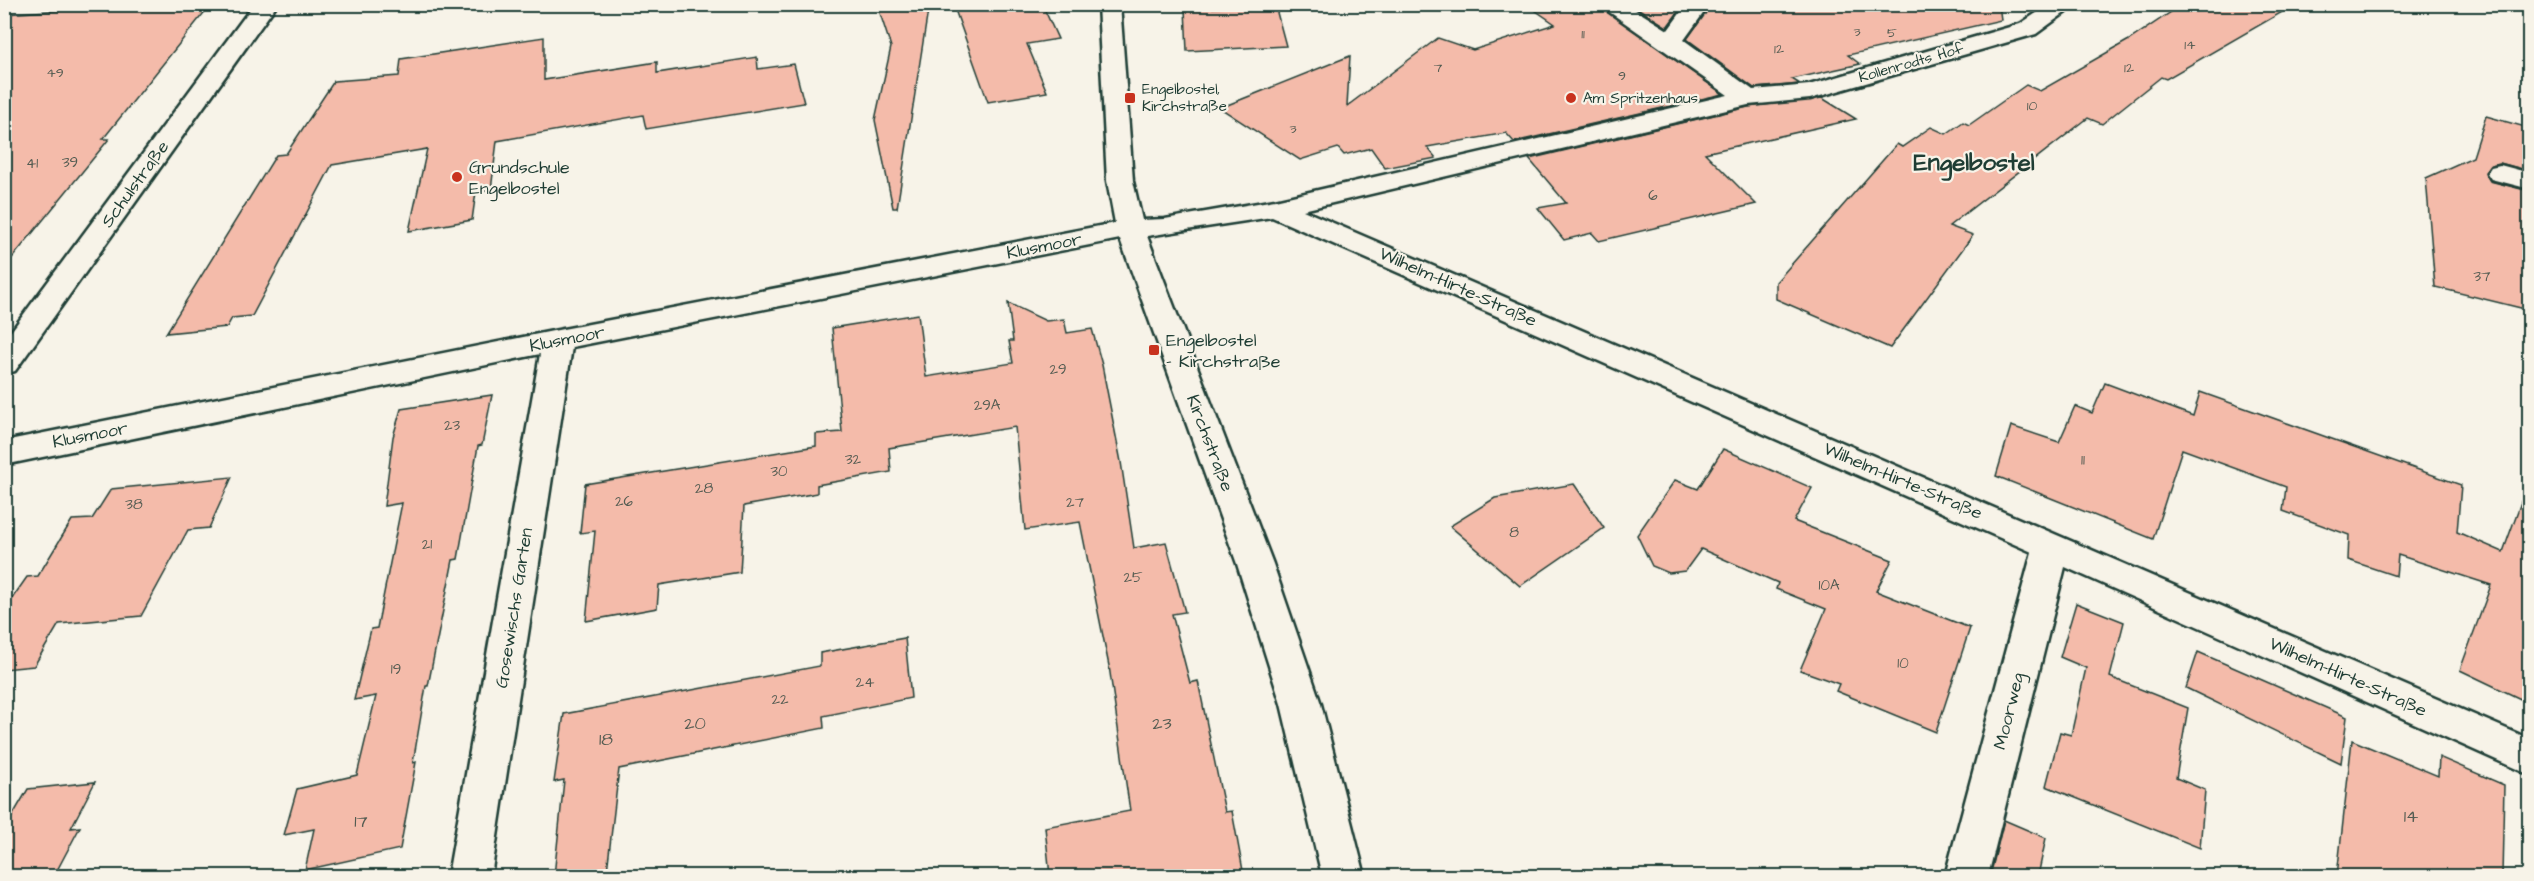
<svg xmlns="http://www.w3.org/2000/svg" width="2534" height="881" viewBox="0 0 2534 881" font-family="'Architects Daughter',sans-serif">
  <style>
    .building { fill: #f4bbaa; stroke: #1f3d34; stroke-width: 1.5 }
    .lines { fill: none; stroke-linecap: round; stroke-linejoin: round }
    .minor-casing { stroke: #1f3d34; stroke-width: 5 }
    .minor { fill: #f7f3e8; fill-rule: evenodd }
    .poi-dot { fill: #c8321e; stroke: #f7f3e8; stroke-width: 2 }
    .labels { text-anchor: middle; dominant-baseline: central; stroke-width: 4.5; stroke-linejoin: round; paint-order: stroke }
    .far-number-label { font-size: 14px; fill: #545c52 }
    .far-street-label { font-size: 15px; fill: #1f3d34; stroke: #f7f3e8 }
    .far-poi-label { font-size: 15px; fill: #1f3d34; stroke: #f7f3e8; text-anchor: start }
    .number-label { font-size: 15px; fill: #545c52 }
    .poi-label { font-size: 18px; fill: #1f3d34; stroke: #f7f3e8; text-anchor: start }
    .street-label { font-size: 18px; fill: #1f3d34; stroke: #f7f3e8 }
    .near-number-label { font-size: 18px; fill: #545c52 }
    .district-label { font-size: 24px; font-weight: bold; fill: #1f3d34; stroke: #f7f3e8 }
  </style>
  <rect width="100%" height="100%" fill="#f7f3e8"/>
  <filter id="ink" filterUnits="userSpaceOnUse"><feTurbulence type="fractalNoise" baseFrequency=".0167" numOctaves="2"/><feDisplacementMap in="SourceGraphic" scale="12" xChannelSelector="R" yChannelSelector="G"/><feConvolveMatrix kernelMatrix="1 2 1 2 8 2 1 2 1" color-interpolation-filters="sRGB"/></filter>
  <g filter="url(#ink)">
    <g class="building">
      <polygon points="155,4 211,4 103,139 109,139 4,268 4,14"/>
      <polygon points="877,4 929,4 897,208 893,208 875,120 891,47"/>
      <polygon points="953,4 1042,4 1058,39 1027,44 1047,92 988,102"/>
      <polygon points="1526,4 1596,4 1723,94 1514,142 1506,133 1427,147 1436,158 1385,168 1371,148 1344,155 1338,148 1300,160 1220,108 1350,56 1347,106 1438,38 1473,50 1555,24"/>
      <polygon points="1631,4 1684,4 1667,27"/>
      <polygon points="1712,4 1999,4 2001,20 1848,55 1860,64 1792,79 1800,84 1754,88 1687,39"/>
      <polygon points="2183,4 2296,4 2166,79 2161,77 2102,124 2088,118 1949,226 1973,235 1890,348 1776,299 1776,282 1897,144 1902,147 1931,127 1946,134 1963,122 1969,125 2026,85 2040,91 2129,40"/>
      <polygon points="1275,5 1286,46 1187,51 1185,9"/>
      <polygon points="544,37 544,80 657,62 657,73 757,57 758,69 794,64 804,103 646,129 643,115 497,141 491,190 476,192 472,220 409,231 427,149 332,165 252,316 232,318 227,327 166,333 276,155 286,154 334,81 399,76 401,59"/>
      <polygon points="1822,98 1856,119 1705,153 1756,204 1599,241 1592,233 1564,240 1538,208 1566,203 1529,159 1748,107"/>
      <polygon points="2486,116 2529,128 2529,171 2500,163 2491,165 2485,172 2490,181 2529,191 2529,310 2435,287 2426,178 2473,157"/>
      <polygon points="1008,303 1046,321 1064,319 1067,333 1092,329 1102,365 1121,462 1134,548 1166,542 1185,612 1172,614 1190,683 1198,681 1225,812 1232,811 1244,876 1050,876 1045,827 1130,811 1109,666 1080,522 1025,530 1015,427 889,448 891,472 817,485 817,493 744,506 740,572 659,585 657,608 586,621 595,531 580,533 585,484 816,446 816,434 842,432 832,328 918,314 926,377 1013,363 1009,341 1013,341"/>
      <polygon points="2105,383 2193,416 2200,392 2461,485 2457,532 2503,552 2525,491 2529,492 2529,703 2460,670 2491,585 2398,555 2396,576 2348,560 2349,535 2283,511 2286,487 2182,449 2153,539 1996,476 2011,426 2059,442 2075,406 2092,413"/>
      <polygon points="492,395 482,445 478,446 458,559 453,560 428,686 426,686 413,763 416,762 400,849 305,870 314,829 284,835 297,789 357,775 376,696 354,700 371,629 377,628 402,503 384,506 393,437 401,409"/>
      <polygon points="1723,449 1812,488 1794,521 1892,560 1876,591 1970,628 1936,732 1836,691 1839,684 1800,670 1826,609 1776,589 1778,583 1701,549 1685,571 1669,573 1652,566 1637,535 1675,480 1698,489"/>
      <polygon points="232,477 209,528 188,530 141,616 59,624 34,666 4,669 4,610 27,577 38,576 72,520 92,519 111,489"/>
      <polygon points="1574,484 1604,528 1520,586 1450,526 1495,498"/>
      <polygon points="2076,603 2124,622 2110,677 2188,708 2176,778 2205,790 2200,848 2046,786 2060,732 2071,735 2086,668 2060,657"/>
      <polygon points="905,638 911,698 823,716 824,728 619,769 607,871 582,876 554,876 564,780 554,782 564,714 820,666 820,653"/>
      <polygon points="2198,652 2347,717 2341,763 2186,688"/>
      <polygon points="2352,740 2438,776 2439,757 2504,785 2502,876 2337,876"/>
      <polygon points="95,782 71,828 80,827 54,876 4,876 4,830 28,789"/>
      <polygon points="2004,820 2046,838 2038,876 1990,876"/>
    </g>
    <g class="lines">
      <defs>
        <g id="minor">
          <polygon points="254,4 277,4 15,371 4,374 4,341"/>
          <polygon points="1098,4 1120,4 1133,181 1142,220 1165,219 1275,200 1728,95 1598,4 1626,4 1668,30 1687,4 1710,4 1684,40 1753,90 1809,85 2020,24 2050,4 2077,4 2036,34 1810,99 1748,105 1303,210 2530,739 2530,775 2065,567 1988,876 1945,876 2032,552 1272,217 1147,236 1273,564 1321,704 1365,876 1322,876 1281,704 1237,564 1120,239 572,347 491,876 448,876 540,354 4,465 4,441 558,330 1115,223 1107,181"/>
          <polygon points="2500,165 2530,173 2530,189 2491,179 2487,173 2491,167"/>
        </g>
      </defs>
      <use href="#minor" class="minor-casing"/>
      <use href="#minor" class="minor"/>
    </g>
  </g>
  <g class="poi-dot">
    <rect x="1124" y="92" width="12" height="12" rx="3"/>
    <circle cx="1571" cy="98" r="6"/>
    <circle cx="457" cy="177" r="6"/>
    <rect x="1148" y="344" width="12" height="12" rx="3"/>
  </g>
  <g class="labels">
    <g class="far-number-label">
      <text x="1857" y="32">3</text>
      <text x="1892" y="33">5</text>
      <text x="1583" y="34">11</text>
      <text x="2190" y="45">14</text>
      <text x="1779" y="49">12</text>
      <text x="1438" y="68">7</text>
      <text x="2129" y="68">12</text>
      <text x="55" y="73">49</text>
      <text x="1622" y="76">9</text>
      <text x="2032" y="106">10</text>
      <text x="1293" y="129">3</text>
    </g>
    <g class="far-street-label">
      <text transform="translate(1911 63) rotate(-16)">Kollenrodts Hof</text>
    </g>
    <g class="far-poi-label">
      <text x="1142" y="89">Engelbostel,<tspan x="1142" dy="17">Kirchstraße</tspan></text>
      <text x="1583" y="98">Am Spritzenhaus</text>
    </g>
    <g class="number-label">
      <text x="70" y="162">39</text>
      <text x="32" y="163">41</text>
      <text x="1653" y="195">6</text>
      <text x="2482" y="276">37</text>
      <text x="1058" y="369">29</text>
      <text x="987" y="405">29A</text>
      <text x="452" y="425">23</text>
      <text x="853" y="459">32</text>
      <text x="2083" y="460">11</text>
      <text x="779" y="471">30</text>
      <text x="704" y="488">28</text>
      <text x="624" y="501">26</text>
      <text x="1075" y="502">27</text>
      <text x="134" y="504">38</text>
      <text x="1514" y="532">8</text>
      <text x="427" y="544">21</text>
      <text x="1133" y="577">25</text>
      <text x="1829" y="585">10A</text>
      <text x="1903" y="663">10</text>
      <text x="396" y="669">19</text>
      <text x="865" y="682">24</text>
      <text x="780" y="699">22</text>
    </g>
    <g class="poi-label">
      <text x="469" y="167">Grundschule<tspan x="469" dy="21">Engelbostel</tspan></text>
      <text x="1166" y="340">Engelbostel<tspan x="1166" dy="21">- Kirchstraße</tspan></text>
    </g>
    <g class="street-label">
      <text transform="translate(135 184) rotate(-54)">Schulstraße</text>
      <text transform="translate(1044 246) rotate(-11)">Klusmoor</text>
      <text transform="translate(1458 287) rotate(24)">Wilhelm-Hirte-Straße</text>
      <text transform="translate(567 339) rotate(-11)">Klusmoor</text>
      <text transform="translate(90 435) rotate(-11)">Klusmoor</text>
      <text transform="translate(1210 443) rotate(69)">Kirchstraße</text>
      <text transform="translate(1903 481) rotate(23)">Wilhelm-Hirte-Straße</text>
      <text transform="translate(514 608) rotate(-81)">Gosewischs Garten</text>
      <text transform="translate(2348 677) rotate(24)">Wilhelm-Hirte-Straße</text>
      <text transform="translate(2009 711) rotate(-76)">Moorweg</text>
    </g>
    <g class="near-number-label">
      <text x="695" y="723">20</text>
      <text x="1162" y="723">23</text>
      <text x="606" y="739">18</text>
      <text x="2411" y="816">14</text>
      <text x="361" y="821">17</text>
    </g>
    <g class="district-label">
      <text x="1974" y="163">Engelbostel</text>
    </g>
  </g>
  <rect width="2534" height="881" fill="none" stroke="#f7f3e8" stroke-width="24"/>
  <rect x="12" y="12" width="2510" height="857" fill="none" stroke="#1f3d34" stroke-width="2" filter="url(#ink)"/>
</svg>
